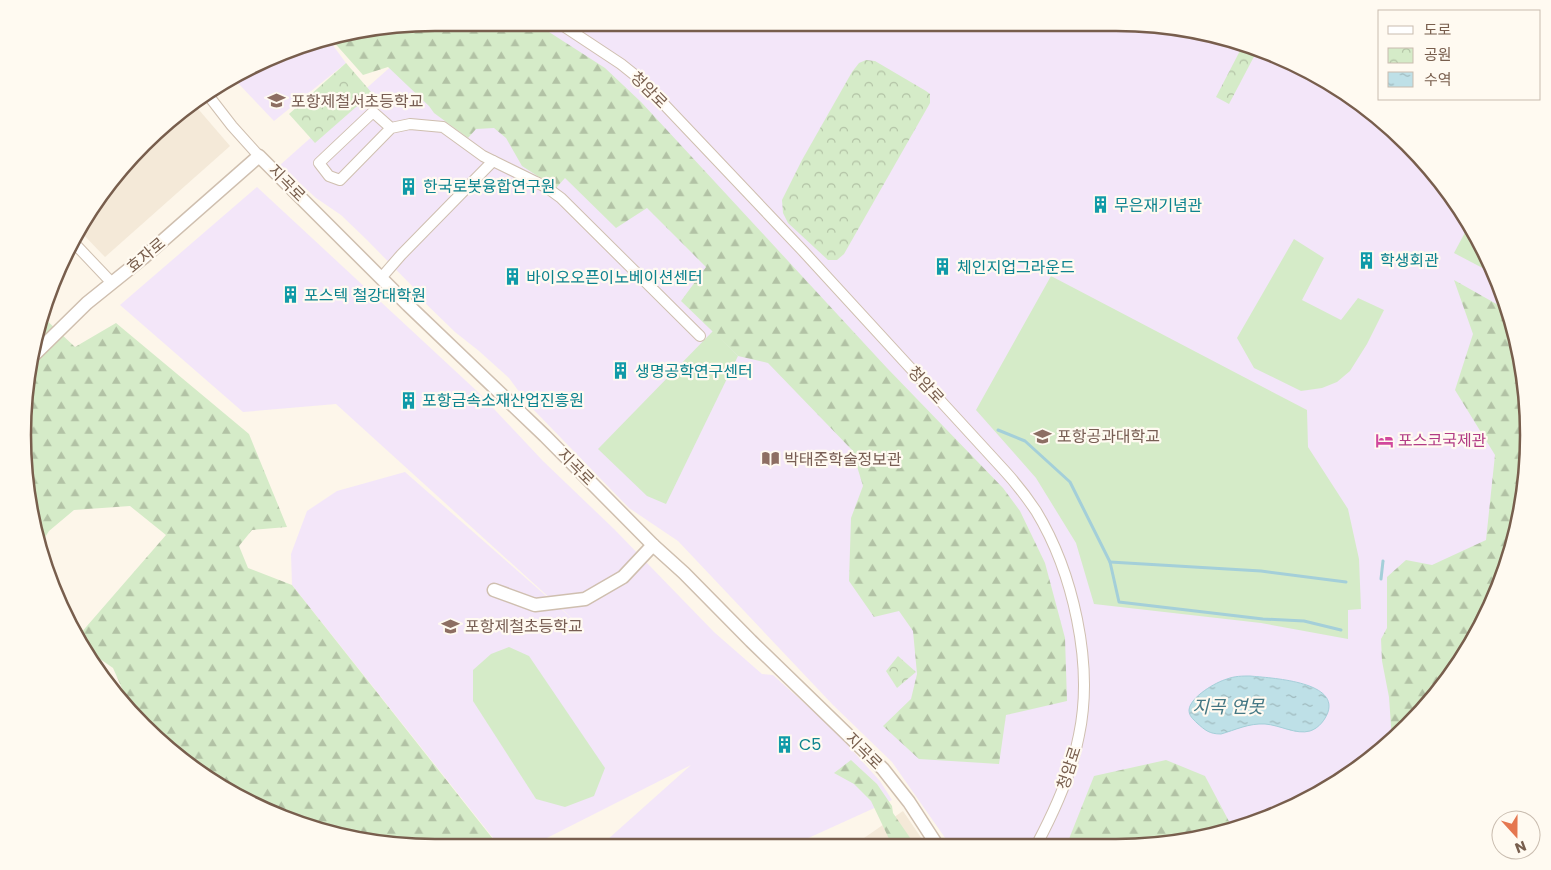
<svg xmlns="http://www.w3.org/2000/svg" width="1551" height="870" viewBox="0 0 1551 870" font-family="Poppins,'Noto Sans KR',sans-serif">
  <style>
    .residential { fill: #f4e9d8 }
    .education { fill: #f3e6f9 }
    .grass { fill: #d5ebc8 }
    .forest { fill: url(#forest-firs) }
    .park { fill: url(#park-crowns) }
    .water { fill: url(#water-ripples); stroke: #a4cfd9 }
    .lines { fill: none; stroke-linecap: round; stroke-linejoin: round }
    .stream { stroke: #a4cfd9; stroke-width: 3 }
    .minor-casing { stroke: #cfbfaf; stroke-width: 12 }
    .tertiary-casing { stroke: #cfbfaf; stroke-width: 15 }
    .minor { stroke: #fff; stroke-width: 10 }
    .tertiary { stroke: #fff; stroke-width: 12 }
    .labels { text-anchor: middle; dominant-baseline: central; stroke-width: 4.5; stroke-linejoin: round; paint-order: stroke }
    .street-label { font-size: 16px; fill: #785e4d; stroke: #fffaf1 }
    .education-label { font-size: 16px; fill: #785e54; stroke: #fffaf1; text-anchor: start }
    .culture-label { font-size: 16px; fill: #0d838f; stroke: #fffaf1; text-anchor: start }
    .hotel-label { font-size: 16px; fill: #b23c85; stroke: #fffaf1; text-anchor: start }
    .water-label { font-size: 18px; font-style: italic; fill: #437784; stroke: #fffaf1 }
    .rim { fill: none; stroke: #785e4d; stroke-width: 2.5 }
  </style>
  <defs>
    <pattern id="forest-firs" width="22" height="20" patternUnits="userSpaceOnUse" patternTransform="scale(1.25)"><rect width="22" height="20" fill="#d5ebc8"/><path d="M5 1l3.5 6h-7zM16 11l3.5 6h-7z" fill="#b2c2a5"/></pattern>
    <pattern id="park-crowns" width="20" height="18" patternUnits="userSpaceOnUse" patternTransform="scale(1.25)"><rect width="20" height="18" fill="#d5ebc8"/><path d="M2 6a3 3 0 1 1 6 0M12 15a3 3 0 1 1 6 0" fill="none" stroke="#b2c2a5"/></pattern>
    <pattern id="water-ripples" width="26" height="14" patternUnits="userSpaceOnUse" patternTransform="scale(1.25)"><rect width="26" height="14" fill="#bee0e7"/><path d="M2 4q2-2 4 0t4 0M15 11q2-2 4 0t4 0" fill="none" stroke="#9fb9bd"/></pattern>
  </defs>
  <rect width="100%" height="100%" fill="#fdf6ea"/>
  <g class="residential">
    <polygon points="193,103 230,146 105,257 80,231 92,206 184,108"/>
    <polygon points="903,811 926,845 854,845"/>
  </g>
  <g class="education">
    <polygon points="435,23 1143,23 1248,44 1322,78 1388,125 1443,184 1486,253 1515,329 1528,408 1525,489 1507,568 1473,641 1408,726 1345,778 1249,826 1170,844 950,845 892,762 833,705 678,541 629,508 528,404 509,378 479,351 455,332 423,301 416,290 367,240 341,215 316,198 280,165 414,46"/>
    <polygon points="329,40 346,63 274,121 235,80 303,44"/>
    <polygon points="257,187 479,393 543,461 614,529 714,632 762,674 773,675 832,728 880,781 892,800 793,845 639,846 607,840 691,765 531,846 494,839 292,585 291,554 307,511 337,491 405,472 585,630 336,404 243,412 120,305"/>
  </g>
  <g class="grass">
    <polygon points="1469,225 1486,253 1494,274 1454,253"/>
    <polygon points="1294,239 1324,258 1302,300 1341,320 1358,298 1384,310 1367,344 1350,371 1337,382 1322,388 1301,391 1254,368 1237,338"/>
    <polygon points="1051,276 1307,410 1308,447 1348,509 1359,559 1361,609 1348,610 1348,639 1261,623 1094,604 1076,543 1036,478 976,410"/>
    <polygon points="713,331 738,356 666,504 647,496 598,449"/>
    <polygon points="509,647 529,656 605,768 594,796 565,807 536,799 473,701 473,670 491,654"/>
  </g>
  <g class="forest">
    <polygon points="435,23 535,23 605,68 641,102 887,368 1003,488 1020,511 1045,563 1065,638 1067,701 1006,715 999,764 919,759 883,726 911,699 917,674 913,631 899,611 874,617 849,581 851,518 863,486 852,450 768,363 738,356 681,301 706,267 647,208 616,228 565,178 556,188 522,166 506,138 494,128 476,129 468,138 434,113 429,106 388,67 363,75 332,40"/>
    <polygon points="1454,280 1507,310 1515,329 1528,408 1525,489 1507,568 1473,641 1408,726 1392,740 1389,697 1382,661 1381,639 1387,628 1387,577 1406,560 1432,565 1486,540 1495,455 1455,390 1473,334"/>
    <polygon points="42,316 75,347 116,323 249,434 287,527 252,530 239,546 248,568 292,585 493,839 528,846 408,847 328,833 228,792 132,712 132,711 113,668 90,652 80,634 166,535 130,506 74,510 49,531 42,542 23,462 37,328"/>
    <polygon points="851,760 877,784 892,806 893,813 915,845 892,845 871,801 854,784 834,773"/>
    <polygon points="1166,760 1205,776 1233,829 1170,844 1067,844 1094,776"/>
  </g>
  <g class="park">
    <polygon points="1244,43 1258,49 1229,104 1216,97"/>
    <polygon points="866,60 875,61 926,91 930,94 930,103 844,254 837,260 828,260 788,223 783,213 782,200 802,160 852,72 859,63"/>
    <polygon points="346,63 372,93 315,143 289,114"/>
    <polygon points="898,656 916,672 897,688 886,671"/>
  </g>
  <path class="water" d="M 1250,676 C 1270,678 1338,681 1328,712 C 1325,720 1319,728 1310,731 C 1296,735 1280,725 1265,724 C 1249,723 1235,730 1221,734 C 1209,734 1205,730 1197,723 C 1193,719 1189,716 1189,710 C 1190,697 1216,682 1227,679 C 1235,676 1242,676 1250,676 Z"/>
  <g class="lines">
    <g class="stream">
      <polyline points="998,430 1025,441 1070,482 1110,562 1119,602 1263,619 1304,621 1341,630"/>
      <polyline points="1110,562 1261,571 1346,582"/>
      <polyline points="1381,579 1383,561"/>
    </g>
    <defs>
      <g id="minor">
        <path d="M 559,23 L 621,64 L 641,80 L 804,252 L 1003,469 C 1015,482 1026,496 1036,511 C 1073,572 1094,664 1079,735 C 1072,773 1055,810 1037,844"/>
        <polyline points="208,95 232,126 259,156"/>
        <polyline points="391,128 340,180 329,176 319,163 373,112 391,128 410,124 443,127 483,156 546,187 561,198 700,336"/>
        <polyline points="75,244 112,283"/>
        <polyline points="381,278 401,255 493,161"/>
      </g>
      <g id="tertiary">
        <polyline points="34,355 87,303 143,258 259,156 408,305 545,436 653,545 684,573 751,641 883,769 909,802 937,845"/>
        <polyline points="494,590 535,605 585,599 623,577 653,545"/>
      </g>
    </defs>
    <use href="#minor" class="minor-casing"/>
    <use href="#tertiary" class="tertiary-casing"/>
    <use href="#minor" class="minor"/>
    <use href="#tertiary" class="tertiary"/>
  </g>
  <defs>
    <symbol id="school-bare" viewBox="-9 -9 18 18"><path d="M0-5L7-2L0 1L-7-2ZM-4 1L0 2.5L4 1V4Q0 6-4 4Z" fill="#8d6e63" stroke="#fffaf1" stroke-width="2.5" paint-order="stroke"/></symbol>
    <symbol id="building-bare" viewBox="-9 -9 18 18"><path d="M-4-6H4V6H1V3H-1V6H-4ZM-2.5-4.3h1.7v1.8h-1.7ZM.8-4.3h1.7v1.8H.8ZM-2.5-1h1.7V.8h-1.7ZM.8-1h1.7V.8H.8Z" fill="#0f9aa8" stroke="#fffaf1" stroke-width="2.5" paint-order="stroke"/></symbol>
    <symbol id="university-bare" viewBox="-9 -9 18 18"><path d="M0-5L7-2L0 1L-7-2ZM-4 1L0 2.5L4 1V4Q0 6-4 4Z" fill="#8d6e63" stroke="#fffaf1" stroke-width="2.5" paint-order="stroke"/></symbol>
    <symbol id="hotel-bare" viewBox="-9 -9 18 18"><path d="M-6-4.5h1.5V1H6V5H4.5V3h-9V5H-6ZM-4 0a1.8 1.8 0 1 1 3.6 0ZM.5 0V-2.5h3Q6-2.5 6 0Z" fill="#d1479c" stroke="#fffaf1" stroke-width="2.5" paint-order="stroke"/></symbol>
    <symbol id="library-bare" viewBox="-9 -9 18 18"><path d="M-6-4Q-3-5.5-.7-3.5V5Q-3 3-6 4ZM6-4Q3-5.5 .7-3.5V5Q3 3 6 4Z" fill="#8d6e63" stroke="#fffaf1" stroke-width="2.5" paint-order="stroke"/></symbol>
  </defs>
  <g fill-rule="evenodd">
    <use href="#school-bare" x="264" y="88" width="25" height="25"/>
    <use href="#building-bare" x="396" y="174" width="25" height="25"/>
    <use href="#building-bare" x="1088" y="192" width="25" height="25"/>
    <use href="#building-bare" x="1354" y="248" width="25" height="25"/>
    <use href="#building-bare" x="930" y="254" width="25" height="25"/>
    <use href="#building-bare" x="500" y="264" width="25" height="25"/>
    <use href="#building-bare" x="278" y="282" width="25" height="25"/>
    <use href="#building-bare" x="608" y="358" width="25" height="25"/>
    <use href="#building-bare" x="396" y="388" width="25" height="25"/>
    <use href="#university-bare" x="1030" y="424" width="25" height="25"/>
    <use href="#hotel-bare" x="1372" y="428" width="25" height="25"/>
    <use href="#library-bare" x="758" y="446" width="25" height="25"/>
    <use href="#school-bare" x="438" y="614" width="25" height="25"/>
    <use href="#building-bare" x="772" y="732" width="25" height="25"/>
  </g>
  <g class="labels">
    <g class="street-label">
      <text transform="translate(649 90) rotate(45)">청암로</text>
      <text transform="translate(287 183) rotate(45)">지곡로</text>
      <text transform="translate(146 255) rotate(-40)">효자로</text>
      <text transform="translate(926 385) rotate(47)">청암로</text>
      <text transform="translate(576 467) rotate(45)">지곡로</text>
      <text transform="translate(864 751) rotate(45)">지곡로</text>
      <text transform="translate(1069 768) rotate(-72)">청암로</text>
    </g>
    <g class="education-label">
      <text x="291" y="101">포항제철서초등학교</text>
      <text x="1057" y="436">포항공과대학교</text>
      <text x="784" y="459">박태준학술정보관</text>
      <text x="465" y="626">포항제철초등학교</text>
    </g>
    <g class="culture-label">
      <text x="423" y="186">한국로봇융합연구원</text>
      <text x="1114" y="205">무은재기념관</text>
      <text x="1380" y="260">학생회관</text>
      <text x="957" y="267">체인지업그라운드</text>
      <text x="526" y="277">바이오오픈이노베이션센터</text>
      <text x="304" y="295">포스텍 철강대학원</text>
      <text x="635" y="371">생명공학연구센터</text>
      <text x="422" y="400">포항금속소재산업진흥원</text>
      <text x="799" y="744">C5</text>
    </g>
    <g class="hotel-label">
      <text x="1398" y="440">포스코국제관</text>
    </g>
    <g class="water-label">
      <text x="1228" y="706">지곡 연못</text>
    </g>
  </g>
  <path d="M0 0H1551V870H0ZM435 31H1116A404 404 0 0 1 1520 435V435A404 404 0 0 1 1116 839H435A404 404 0 0 1 31 435V435A404 404 0 0 1 435 31Z" fill="#fffaf1" fill-rule="evenodd"/>
  <path class="rim" d="M435 31H1116A404 404 0 0 1 1520 435V435A404 404 0 0 1 1116 839H435A404 404 0 0 1 31 435V435A404 404 0 0 1 435 31Z"/>
  <rect x="1378" y="10" width="162" height="90" fill="#fffaf1" stroke="#c9bcaf"/>
  <rect x="1388" y="26" width="25" height="8" fill="#ffffff" stroke="#c9bcaf"/>
  <text x="1424" y="35" font-size="15" fill="#785e4d">도로</text>
  <rect x="1388" y="48" width="25" height="15" fill="url(#park-crowns)" stroke="#c9bcaf"/>
  <text x="1424" y="60" font-size="15" fill="#785e4d">공원</text>
  <rect x="1388" y="72" width="25" height="15" fill="url(#water-ripples)" stroke="#c9bcaf"/>
  <text x="1424" y="85" font-size="15" fill="#785e4d">수역</text>
  <g transform="translate(1516 835) rotate(159)"><circle r="24" fill="#fffaf1" stroke="#c9bcaf"/>
  <path d="M0-4L9 19L0 12L-9 19Z" fill="#e57750"/>
  <text y="-8" font-size="14" font-weight="bold" text-anchor="middle" fill="#785e4d">N</text>
  </g>
</svg>
